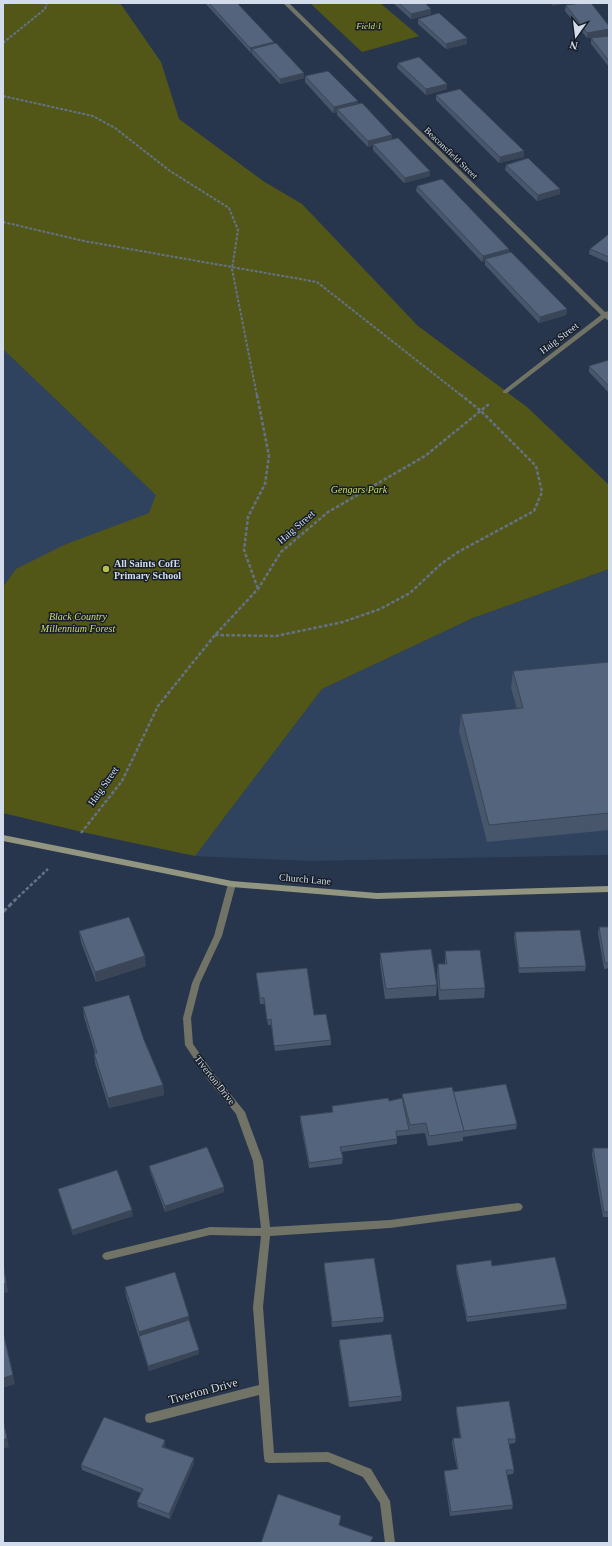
<svg xmlns="http://www.w3.org/2000/svg" width="612" height="1546" viewBox="0 0 612 1546" font-family="Georgia,serif">
  <style>
    .built { fill: #2f425e }
    .green { fill: #525718 }
    .lines { fill: none; stroke-linecap: round; stroke-linejoin: round }
    .path-far2 { stroke: #657286; stroke-width: 2; stroke-dasharray: 3 1.5; stroke-linecap: butt }
    .path-far1 { stroke: #657286; stroke-width: 2.5; stroke-dasharray: 3.5 2; stroke-linecap: butt }
    .path { stroke: #657286; stroke-width: 3; stroke-dasharray: 5 2.5; stroke-linecap: butt }
    .minor { fill: #717366; fill-rule: evenodd }
    .secondary { fill: #929580; fill-rule: evenodd }
    .wall { fill: #47566b }
    .shaded-wall { fill: #3a4657 }
    .building { fill: #53647c; stroke: #3a4657 }
    .poi-dot { fill: #b7c148; stroke: #171e28; stroke-width: 1.5 }
    .labels { text-anchor: middle; dominant-baseline: central; stroke-width: 3; stroke-linejoin: round; paint-order: stroke }
    .far-park-label { font-size: 9px; font-style: italic; fill: #d2dc69; stroke: #171e28 }
    .far-street-label { font-size: 9px; fill: #d2dceb; stroke: #171e28 }
    .street-label { font-size: 10px; fill: #d2dceb; stroke: #171e28 }
    .park-label { font-size: 10px; font-style: italic; fill: #d2dc69; stroke: #171e28 }
    .poi-label { font-size: 10px; font-weight: bold; fill: #d2dceb; stroke: #171e28; text-anchor: start }
    .near-street-label { font-size: 12px; fill: #d2dceb; stroke: #171e28 }
  </style>
  <rect width="100%" height="100%" fill="#27364d"/>
  <g class="built">
    <polygon points="3,316 185,481 59,741 25,818 3,813"/>
    <polygon points="609,569 609,855 310,861 195,856 322,689 473,618"/>
  </g>
  <g class="green">
    <polygon points="3,3 120,3 161,62 179,119 263,181 302,204 418,326 527,407 609,485 609,569 473,618 322,689 195,856 82,832 3,813 3,587 16,569 64,545 149,513 156,495 3,349"/>
    <polygon points="310,3 380,3 419,36 362,52"/>
  </g>
  <g class="lines">
    <g class="path-far2">
      <polyline points="3,43 45,9 47,3"/>
      <polyline points="3,96 93,116 115,128 170,171 229,208 238,230 232,269 257,396"/>
      <polyline points="3,222 84,241 317,282 462,396"/>
    </g>
    <g class="path-far1">
      <polyline points="257,395 269,456 265,484 248,517 244,550 258,589"/>
      <polyline points="215,635 276,636 343,622 380,609 410,593 441,564 458,552 534,511 542,492 536,466 481,411 461,395"/>
      <polyline points="81,833 122,781 158,706 215,635 258,589 281,552 328,512 425,456 489,404"/>
      <polyline points="14,901 48,869"/>
    </g>
    <polyline class="path" points="3,912 15,900"/>
    <g class="minor">
      <polygon points="283,3 289,3 605,312 609,311 609,321 605,318 507,393 503,393 503,391 601,315"/>
      <polygon points="232,881 235,882 236,884 222,936 200,983 191,1018 193,1044 214,1074 245,1112 263,1161 270,1227 390,1220 518,1203 521,1204 523,1207 521,1210 518,1211 390,1228 270,1236 263,1307 274,1453 328,1452 371,1469 390,1501 395,1543 385,1543 380,1503 363,1477 328,1462 269,1463 265,1462 264,1458 259,1395 150,1423 146,1422 145,1418 146,1414 150,1413 259,1385 253,1307 261,1236 210,1235 107,1260 104,1259 102,1256 104,1253 107,1252 210,1227 261,1228 253,1161 236,1114 208,1080 185,1045 183,1018 192,983 214,936 228,884 229,882"/>
    </g>
    <polygon class="secondary" points="3,835 232,881 377,893 609,886 609,892 377,899 232,887 3,841"/>
  </g>
  <g class="wall">
    <polygon points="205,3 237,3 274,44 304,78 280,84 252,54 252,53 251,53"/>
    <polygon points="393,3 425,3 431,14 411,19"/>
    <polygon points="566,5 609,26 609,35 587,38 565,11"/>
    <polygon points="418,19 467,38 467,44 446,49 418,24"/>
    <polygon points="609,36 609,67 591,44 591,38"/>
    <polygon points="398,63 447,84 447,89 426,95 397,68"/>
    <polygon points="305,76 358,104 392,135 392,139 430,171 430,176 404,183 373,150 373,145 368,147 337,115 337,112 333,113 305,82"/>
    <polygon points="436,95 524,157 499,163 436,100"/>
    <polygon points="506,165 560,194 537,201 505,170"/>
    <polygon points="417,186 509,249 509,253 567,309 566,315 539,323 485,265 485,261 482,262 416,191"/>
    <polygon points="609,234 609,263 589,254 590,249"/>
    <polygon points="609,360 609,393 589,372 589,366"/>
    <polygon points="609,662 609,830 487,842 459,731 461,714 517,709 511,688 513,671"/>
    <polygon points="599,927 609,927 609,968 604,969 598,933"/>
    <polygon points="79,931 146,966 96,982 81,942"/>
    <polygon points="515,932 586,966 585,971 519,973 514,937"/>
    <polygon points="445,951 485,988 484,998 439,1000 437,974 438,964 445,964"/>
    <polygon points="380,953 437,985 436,996 385,999 380,963"/>
    <polygon points="256,973 314,1015 331,1040 331,1045 275,1051 271,1025 268,1025 265,1004 260,1004"/>
    <polygon points="83,1007 144,1040 163,1085 164,1095 109,1108 95,1063 94,1053 95,1053 84,1017"/>
    <polygon points="453,1092 517,1124 516,1129 463,1137 463,1141 428,1146 425,1133 397,1136 397,1144 341,1152 343,1158 342,1164 309,1168 300,1121 300,1116 332,1112 332,1106 389,1101 402,1098 402,1094"/>
    <polygon points="593,1148 609,1148 609,1217 603,1217 592,1154"/>
    <polygon points="149,1166 224,1192 165,1212 150,1171"/>
    <polygon points="58,1189 133,1216 73,1235 59,1194"/>
    <polygon points="324,1263 384,1317 383,1322 332,1327 324,1268"/>
    <polygon points="456,1265 492,1266 567,1304 566,1309 467,1322 456,1270"/>
    <polygon points="125,1287 189,1316 189,1320 199,1350 199,1354 149,1371 126,1296"/>
    <polygon points="339,1340 402,1396 401,1401 349,1407 339,1345"/>
    <polygon points="456,1407 516,1439 515,1443 509,1444 514,1470 513,1474 507,1475 513,1505 512,1509 450,1516 444,1475 444,1471 457,1469 452,1443 453,1438 460,1438 456,1411"/>
    <polygon points="165,1445 164,1447 194,1458 194,1463 170,1519 138,1507 137,1502 141,1493 82,1470 81,1465"/>
  </g>
  <g class="shaded-wall">
    <polygon points="552,3 570,3 552,6"/>
    <polygon points="431,9 431,14 411,19 411,14"/>
    <polygon points="609,29 609,35 587,38 587,33"/>
    <polygon points="467,38 467,44 446,49 446,44"/>
    <polygon points="274,42 274,48 252,49 252,53 251,53 250,48"/>
    <polygon points="304,73 304,78 280,84 280,79"/>
    <polygon points="447,84 447,89 426,95 426,89"/>
    <polygon points="358,101 358,106 337,109 337,112 333,113 334,107"/>
    <polygon points="392,135 392,140 373,144 373,145 368,147 368,141"/>
    <polygon points="524,151 524,157 499,163 500,157"/>
    <polygon points="430,171 430,176 404,183 405,178"/>
    <polygon points="560,189 560,194 537,201 538,195"/>
    <polygon points="509,249 508,254 485,259 485,261 482,262 483,256"/>
    <polygon points="567,309 566,315 539,323 540,317"/>
    <polygon points="145,956 146,966 96,982 95,972"/>
    <polygon points="163,1085 164,1095 109,1108 108,1098"/>
    <polygon points="224,1187 224,1192 165,1212 165,1206"/>
    <polygon points="132,1210 133,1216 73,1235 72,1230"/>
    <polygon points="3,1259 8,1292 3,1294"/>
    <polygon points="189,1316 190,1325 139,1336 139,1332"/>
    <polygon points="3,1332 15,1384 3,1388"/>
    <polygon points="199,1350 199,1354 149,1371 148,1366"/>
    <polygon points="3,1419 9,1447 3,1449"/>
    <polygon points="165,1440 165,1445 163,1451 162,1447"/>
    <polygon points="194,1458 194,1463 170,1519 169,1514"/>
  </g>
  <g class="building">
    <polygon points="209,3 237,3 274,42 250,48"/>
    <polygon points="399,3 425,3 431,9 411,14"/>
    <polygon points="582,3 591,3 609,26 609,29 587,33 566,5"/>
    <polygon points="439,13 467,38 446,44 418,19"/>
    <polygon points="609,36 609,61 591,38"/>
    <polygon points="276,43 304,73 280,79 252,49"/>
    <polygon points="419,57 447,84 426,89 398,63"/>
    <polygon points="328,71 358,101 334,107 305,76"/>
    <polygon points="460,89 524,151 500,157 436,95"/>
    <polygon points="362,103 392,135 368,141 337,109"/>
    <polygon points="398,138 430,171 405,178 373,144"/>
    <polygon points="528,158 560,189 538,195 506,165"/>
    <polygon points="442,179 509,249 483,256 417,186"/>
    <polygon points="609,234 609,257 590,249"/>
    <polygon points="511,252 567,309 540,317 485,259"/>
    <polygon points="609,360 609,386 589,366"/>
    <polygon points="609,662 609,813 489,825 461,714 523,708 513,671"/>
    <polygon points="129,917 145,956 95,972 79,931"/>
    <polygon points="599,927 609,927 609,963 605,963"/>
    <polygon points="580,930 586,966 519,968 515,932"/>
    <polygon points="431,949 437,985 386,989 380,953"/>
    <polygon points="480,950 485,988 440,990 438,964 447,964 445,951"/>
    <polygon points="307,968 314,1015 326,1014 331,1040 274,1046 271,1019 267,1020 264,998 260,998 256,973"/>
    <polygon points="129,995 144,1040 163,1085 108,1098 94,1053 97,1053 83,1007"/>
    <polygon points="506,1084 517,1124 464,1131 453,1092"/>
    <polygon points="452,1087 464,1131 429,1136 426,1123 410,1125 402,1094"/>
    <polygon points="388,1098 389,1101 402,1098 409,1130 396,1131 397,1139 340,1147 343,1158 309,1163 300,1116 333,1112 332,1106"/>
    <polygon points="207,1147 224,1187 165,1206 149,1166"/>
    <polygon points="593,1148 609,1148 609,1212 604,1212"/>
    <polygon points="117,1170 132,1210 72,1230 58,1189"/>
    <polygon points="555,1257 567,1304 467,1317 456,1265 491,1260 492,1266"/>
    <polygon points="374,1258 384,1317 332,1322 324,1263"/>
    <polygon points="3,1263 6,1283 3,1284"/>
    <polygon points="175,1272 189,1316 139,1332 125,1287"/>
    <polygon points="189,1320 199,1350 148,1366 139,1336"/>
    <polygon points="3,1332 13,1375 3,1378"/>
    <polygon points="391,1334 402,1396 349,1402 339,1340"/>
    <polygon points="509,1401 516,1439 508,1439 514,1470 506,1470 513,1505 451,1512 444,1471 458,1469 453,1438 461,1438 456,1407"/>
    <polygon points="104,1417 165,1440 162,1447 194,1458 169,1514 137,1502 143,1489 81,1465"/>
    <polygon points="3,1421 7,1438 3,1440"/>
    <polygon points="278,1494 341,1516 339,1525 373,1537 370,1543 261,1543"/>
  </g>
  <circle class="poi-dot" cx="106" cy="569" r="4"/>
  <g class="labels">
    <g class="far-park-label">
      <text x="369" y="26">Field 1</text>
    </g>
    <g class="far-street-label">
      <text transform="translate(451 153) rotate(44)">Beaconsfield Street</text>
    </g>
    <g class="street-label">
      <text transform="translate(559 338) rotate(-37)">Haig Street</text>
      <text transform="translate(296 527) rotate(-41)">Haig Street</text>
      <text transform="translate(103 786) rotate(-55)">Haig Street</text>
      <text transform="translate(305 879) rotate(5)">Church Lane</text>
      <text transform="translate(215 1080) rotate(52)">Tiverton Drive</text>
    </g>
    <g class="park-label">
      <text x="359" y="489">Gengars Park</text>
      <text x="78" y="616">Black Country<tspan x="78" dy="12">Millennium Forest</tspan></text>
    </g>
    <g class="poi-label">
      <text x="114" y="563">All Saints CofE<tspan x="114" dy="12">Primary School</tspan></text>
    </g>
    <g class="near-street-label">
      <text transform="translate(203 1391) rotate(-15)">Tiverton Drive</text>
    </g>
  </g>
  <rect width="612" height="1546" fill="none" stroke="#d2dceb" stroke-width="8"/>
  <g transform="translate(576 36) rotate(194)" stroke="#171e28" stroke-width="3" paint-order="stroke">
  <path d="M0-3L7 15L0 10L-7 15Z" fill="#d2dceb"/>
  <text y="-6" font-size="11" font-weight="bold" text-anchor="middle" fill="#d2dceb">N</text>
  </g>
</svg>
